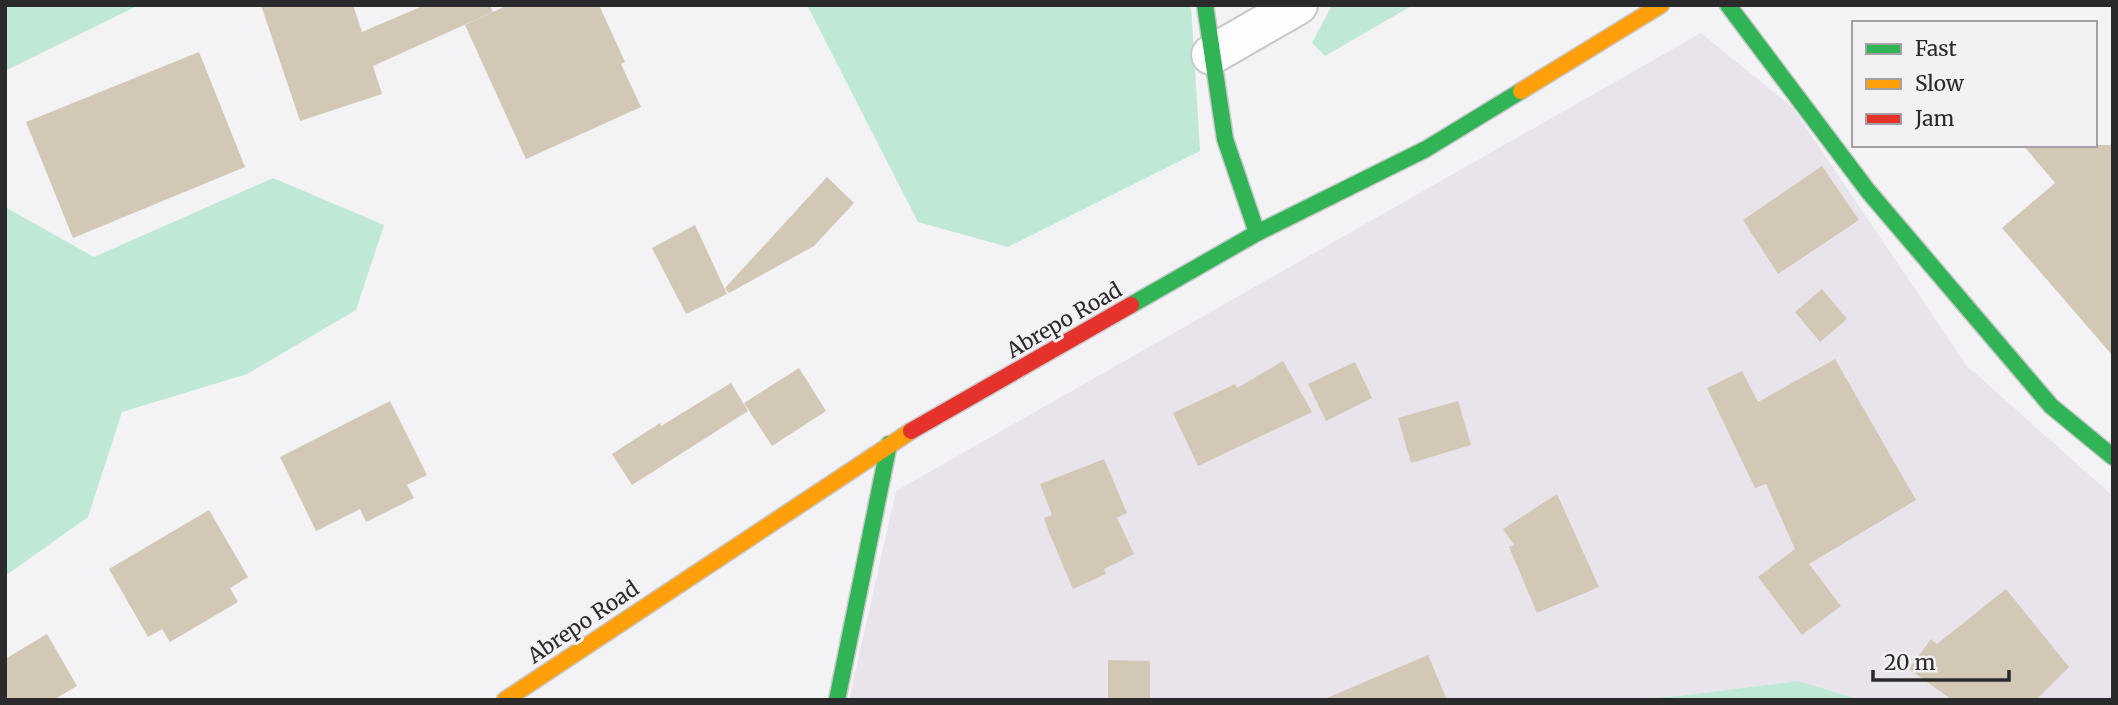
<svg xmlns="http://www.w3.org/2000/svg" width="2118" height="705" viewBox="0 0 2118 705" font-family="Merriweather,serif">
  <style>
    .built { fill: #e9e4eb }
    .green { fill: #c0e8d6 }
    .building { fill: #d3c8b6 }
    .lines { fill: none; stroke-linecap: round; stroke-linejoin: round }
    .street-casing { stroke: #c8c7c9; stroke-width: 42 }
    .fast-casing { stroke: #c8c7c9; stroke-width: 19 }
    .slow-casing { stroke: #c8c7c9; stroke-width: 19 }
    .jam-casing { stroke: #c8c7c9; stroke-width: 19 }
    .street { stroke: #fdfdfd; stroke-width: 38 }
    .fast { stroke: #30b455; stroke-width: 16 }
    .slow { stroke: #ff9f0a; stroke-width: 16 }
    .jam { stroke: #e5322d; stroke-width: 16 }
    .labels { text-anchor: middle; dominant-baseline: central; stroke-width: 6; stroke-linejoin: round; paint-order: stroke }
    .street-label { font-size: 21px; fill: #2a292b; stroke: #f4f1f5 }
  </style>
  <rect width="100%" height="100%" fill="#f3f2f4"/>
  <polygon class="built" points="1701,33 1792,107 1967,366 2113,496 2113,700 1862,700 1798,681 1678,696 1624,700 849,700 896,491"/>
  <g class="green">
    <polygon points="5,5 139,5 5,71"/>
    <polygon points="807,5 1191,5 1200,151 1008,247 918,222"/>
    <polygon points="1332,5 1413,5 1325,56 1312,43"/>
    <polygon points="273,178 384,225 356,310 247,374 122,412 88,517 5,576 5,207 94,257"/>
    <polygon points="1798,681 1862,700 1624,700 1678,696"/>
  </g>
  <g class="building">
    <polygon points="261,5 353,5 362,32 425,5 490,5 493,12 373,66 382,94 300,121"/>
    <polygon points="508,5 599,5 625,62 621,64 641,107 526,159 465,25"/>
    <polygon points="199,52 245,167 73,238 26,122"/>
    <polygon points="2023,145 2113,145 2113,356 2002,228 2055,183"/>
    <polygon points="1822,166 1859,220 1778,274 1743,220"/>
    <polygon points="827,177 854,203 814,246 729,293 725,288"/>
    <polygon points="695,225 727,294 686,314 652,248"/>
    <polygon points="1822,289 1847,319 1820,342 1795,312"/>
    <polygon points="1835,359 1916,500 1809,564 1841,606 1802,635 1758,577 1795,549 1766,484 1755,488 1707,388 1742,371 1758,402"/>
    <polygon points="1283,361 1312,412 1198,466 1173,413 1235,384 1237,388"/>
    <polygon points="1355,362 1372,398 1326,421 1308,384"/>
    <polygon points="799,368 826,411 772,446 744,403"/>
    <polygon points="731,383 748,411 632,485 612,454 660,423 661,426"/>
    <polygon points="390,401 427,475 407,485 414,498 366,522 360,509 316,531 280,457"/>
    <polygon points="1458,401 1471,445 1411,463 1398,418"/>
    <polygon points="1104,459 1127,513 1117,518 1134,554 1104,569 1106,574 1073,589 1048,530 1044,518 1052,515 1040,484"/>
    <polygon points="1557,494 1599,587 1537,613 1509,547 1514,545 1503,529"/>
    <polygon points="209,510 248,577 230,588 238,602 170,642 162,629 148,637 109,569"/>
    <polygon points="2006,589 2069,667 2036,700 1952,700 1909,669 1931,639 1937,644"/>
    <polygon points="47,634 77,686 53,700 5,700 5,659"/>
    <polygon points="1428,655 1447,700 1322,700"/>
    <polygon points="1108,660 1150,661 1150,700 1108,700"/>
  </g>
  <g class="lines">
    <defs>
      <polyline id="street" points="1211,55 1298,5"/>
      <g id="fast">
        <polyline points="1205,5 1225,139 1257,233"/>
        <polyline points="1728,5 1868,191 2051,406 2113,457"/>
        <polyline points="1131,305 1257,233 1426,149 1521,91"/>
        <polyline points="837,700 889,444"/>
      </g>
      <g id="slow">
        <polyline points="1521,91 1661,5"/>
        <polyline points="505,700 911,431"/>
      </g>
      <polyline id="jam" points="911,431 1131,305"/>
    </defs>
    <use href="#street" class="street-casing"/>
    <use href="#fast" class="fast-casing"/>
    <use href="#slow" class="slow-casing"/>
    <use href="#jam" class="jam-casing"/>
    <use href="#street" class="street"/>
    <use href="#fast" class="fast"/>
    <use href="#slow" class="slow"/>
    <use href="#jam" class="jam"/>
  </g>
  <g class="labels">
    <g class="street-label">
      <text transform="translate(1064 320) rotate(-30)">Abrepo Road</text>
      <text transform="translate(583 622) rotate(-34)">Abrepo Road</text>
    </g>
  </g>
  <rect width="2118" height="705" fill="none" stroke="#2a292b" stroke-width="14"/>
  <rect x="1852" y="21" width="245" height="126" fill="#f4f1f5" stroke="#a3a1a4" stroke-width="2"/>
  <rect x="1866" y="44" width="35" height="10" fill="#30b455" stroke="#a3a1a4" stroke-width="2"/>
  <text x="1915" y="56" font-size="21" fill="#2a292b">Fast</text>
  <rect x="1866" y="79" width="35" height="10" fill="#ff9f0a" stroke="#a3a1a4" stroke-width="2"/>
  <text x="1915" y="91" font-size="21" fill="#2a292b">Slow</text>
  <rect x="1866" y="114" width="35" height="10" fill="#e5322d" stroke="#a3a1a4" stroke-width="2"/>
  <text x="1915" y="126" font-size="21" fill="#2a292b">Jam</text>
  <path d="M1873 670v10h136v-10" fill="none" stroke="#2a292b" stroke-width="3.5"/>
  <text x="1884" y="670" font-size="21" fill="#2a292b" stroke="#f4f1f5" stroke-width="5" paint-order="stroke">20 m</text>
</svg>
